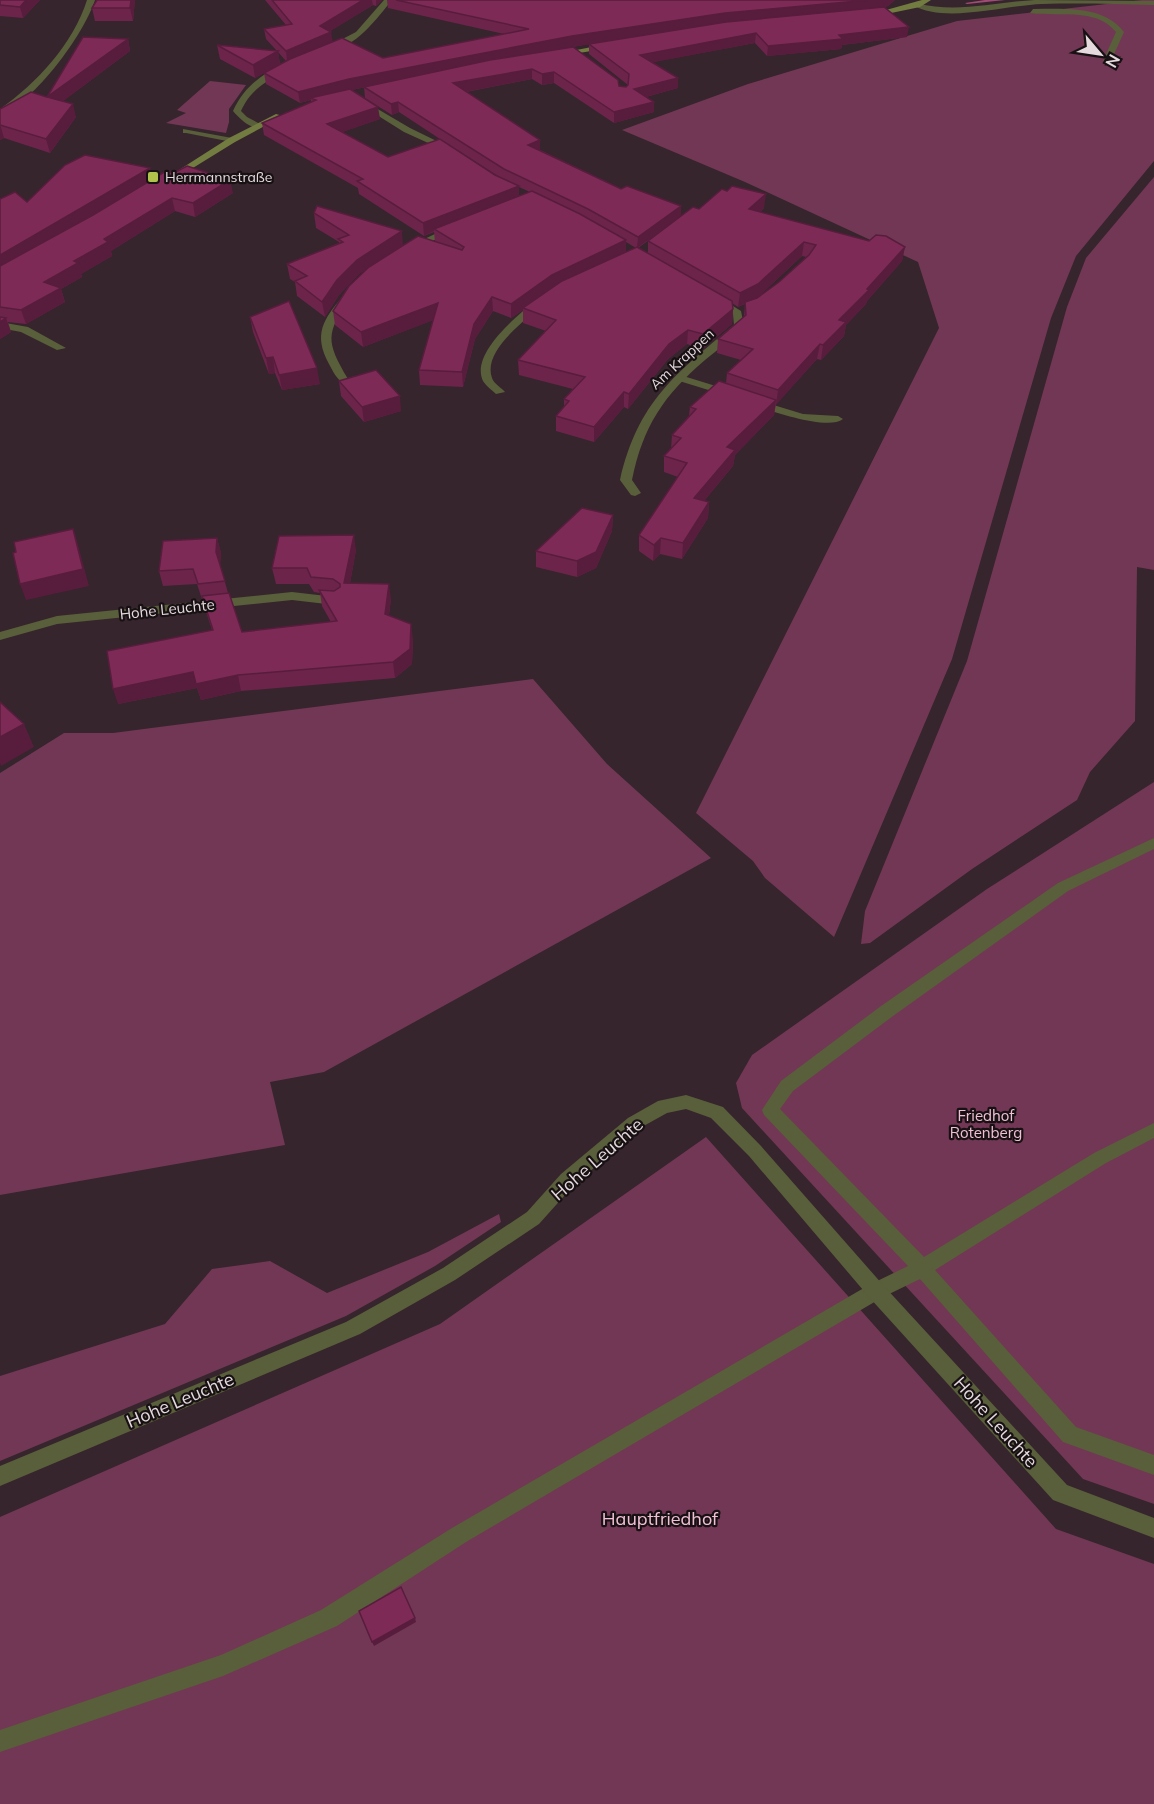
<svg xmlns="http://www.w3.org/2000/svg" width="1154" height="1804" viewBox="0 0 1154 1804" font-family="Mulish,sans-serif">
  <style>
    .green { fill: #723754 }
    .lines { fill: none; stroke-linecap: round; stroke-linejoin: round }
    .stream { fill: #a24b77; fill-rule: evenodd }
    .lane { fill: #595f3a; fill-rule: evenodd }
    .street { fill: #595f3a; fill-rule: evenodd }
    .secondary { fill: #737c40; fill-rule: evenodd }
    .wall { fill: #6c244b; fill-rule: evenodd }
    .shaded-wall { fill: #581d3d }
    .building { fill: #7d2a57; stroke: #581d3d; stroke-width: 1.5 }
    .poi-dot { fill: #b2c34c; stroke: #181114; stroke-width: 2 }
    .labels { text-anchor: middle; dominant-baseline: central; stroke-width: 4.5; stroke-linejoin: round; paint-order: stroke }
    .far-poi-label { font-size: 14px; fill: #e5dade; stroke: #181114; text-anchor: start }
    .far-street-label { font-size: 14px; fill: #e5dade; stroke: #181114 }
    .street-label { font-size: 15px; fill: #e5dade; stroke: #181114 }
    .park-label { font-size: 15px; fill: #f1c0d5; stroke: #181114 }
    .near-street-label { font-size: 18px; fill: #e5dade; stroke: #181114 }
    .near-park-label { font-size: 18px; fill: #f1c0d5; stroke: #181114 }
  </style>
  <rect width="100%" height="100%" fill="#36252d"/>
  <g class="green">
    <polygon points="1142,0 1154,0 1154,161 1076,256 1051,318 952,659 834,937 765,878 753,861 696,813 939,328 918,262 745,182 622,130 748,84 957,21"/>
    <polygon points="210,81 246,85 229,109 229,122 226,133 166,123 186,113 177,110"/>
    <polygon points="1154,177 1154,570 1137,567 1135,721 1090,772 1077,800 972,869 870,943 861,944 865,911 967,661 1067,307 1086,258"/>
    <polygon points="533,679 607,764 711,858 324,1072 270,1082 285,1145 0,1195 0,773 64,733 113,733"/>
    <polygon points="1154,782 1154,1504 1083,1479 742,1108 736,1083 752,1055 987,889"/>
    <polygon points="706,1137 1056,1529 1154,1564 1154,1804 0,1804 0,1517 440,1324"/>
    <polygon points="499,1214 501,1222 435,1266 346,1316 0,1461 0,1376 165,1324 212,1269 270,1261 327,1293 428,1252"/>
  </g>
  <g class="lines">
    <polygon class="stream" points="985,0 1005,0 967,4 965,3"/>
    <g class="lane">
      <path d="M 1035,0 L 1154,1 L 1154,5 C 1117,4 1079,3 1042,4 C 1007,5 944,24 913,5 L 917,3 C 956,14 995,2 1035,0 Z"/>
      <path d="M 1033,9 C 1064,9 1103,5 1124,32 L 1111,61 L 1107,63 L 1103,61 L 1116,32 C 1096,7 1059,17 1030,13 Z"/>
      <polygon points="183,129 232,138 236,140 232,142 186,133 183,133"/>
      <polygon points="0,322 28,327 66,348 57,350 21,332 0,328"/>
      <polygon points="680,375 732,391 733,393 728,396 676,380 675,378"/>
      <path d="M 757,400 L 803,414 L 838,416 L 843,419 C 828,431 772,411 753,405 L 753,401 Z"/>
      <polygon points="1154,838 1154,849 1068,891 893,1016 793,1091 780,1109 924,1257 1094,1153 1154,1123 1154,1138 1106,1163 935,1270 1076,1427 1154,1455 1154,1475 1063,1442 920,1279 883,1297 466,1542 337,1626 223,1676 0,1752 0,1730 221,1655 321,1610 452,1528 869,1285 908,1266 764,1115 762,1110 781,1081 881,1006 1058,883"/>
    </g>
    <g class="street">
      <path d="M 87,0 L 95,0 C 83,36 35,101 0,115 L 0,109 C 37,83 73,44 87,0 Z"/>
      <path d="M 384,0 L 392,0 C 378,17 354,50 329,50 L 329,46 L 356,32 Z"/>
      <path d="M 279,66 L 286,68 C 268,82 251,88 241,111 L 247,117 L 260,124 L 260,128 C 249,128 240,119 233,111 C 243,89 258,77 279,66 Z"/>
      <polygon points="364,101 410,128 455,150 448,152 404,132 361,105 361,101"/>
      <polygon points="450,227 458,229 413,250 405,248"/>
      <path d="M 343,296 L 351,298 C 325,333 326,342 348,379 L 343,382 C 336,379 333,371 329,364 C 313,334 323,320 343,296 Z"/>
      <path d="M 714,298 L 720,298 L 741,311 L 744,326 C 733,339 718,349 705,360 C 664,395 643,426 632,480 L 641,493 L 635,496 L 631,495 L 620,480 C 638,402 675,374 734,325 L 733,314 L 714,302 Z"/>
      <path d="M 535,301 L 543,303 C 527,320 482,350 492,378 C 494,384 502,388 505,392 L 496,394 C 492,390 486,386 483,381 C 470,354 517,316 535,301 Z"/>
      <polygon points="292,592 335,597 341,601 335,605 292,600 57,624 0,640 0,632 57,616"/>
      <polygon points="686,1095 723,1107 761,1146 883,1285 1067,1485 1154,1518 1154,1538 1053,1500 869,1297 749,1156 711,1118 686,1109 667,1113 640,1128 573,1186 539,1224 455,1280 360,1334 0,1486 0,1466 346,1322 443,1268 527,1212 561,1174 628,1118 658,1101"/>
    </g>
    <g class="secondary">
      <polygon points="922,0 931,0 920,7 872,17 868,15"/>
      <polygon points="607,44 610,48 560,56 556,54"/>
      <polygon points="276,114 283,116 235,142 175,179 168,177 229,138"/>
    </g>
  </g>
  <g class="wall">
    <polygon points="0,0 40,0 23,18 0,16"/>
    <polygon points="135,0 133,21 95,21 92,8"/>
    <path d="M 265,0 L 382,0 L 376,6 L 373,5 L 330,31 L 332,42 L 383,58 L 504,34 L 388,8 L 387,0 L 895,0 L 888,6 L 885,7 L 907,37 L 842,45 L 841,49 L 767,56 L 755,43 L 653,62 L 678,88 L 646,97 L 654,112 L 614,123 L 554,83 L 542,85 L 532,79 L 466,92 L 540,140 L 540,150 L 681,217 L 699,209 L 764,208 L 760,212 L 869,241 L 905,247 L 902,261 L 867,301 L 866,304 L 846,325 L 844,336 L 821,360 L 817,359 L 776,404 L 774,415 L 735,455 L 733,466 L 704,501 L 709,502 L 708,518 L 682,559 L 660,554 L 653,561 L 639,551 L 639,535 L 678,477 L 664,472 L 664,456 L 671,449 L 672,435 L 689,416 L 690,407 L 726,383 L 727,373 L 741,360 L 717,353 L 718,339 L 744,317 L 745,304 L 738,307 L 732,303 L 733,309 L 732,324 L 702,349 L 687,344 L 668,359 L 628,409 L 624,407 L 594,442 L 556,431 L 556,416 L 564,407 L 564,399 L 573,389 L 519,375 L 518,360 L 546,331 L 523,323 L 523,310 L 511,318 L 493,311 L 475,339 L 463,387 L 420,385 L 419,370 L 433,320 L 363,347 L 335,325 L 333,311 L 365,270 L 359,274 L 339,295 L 325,317 L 297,296 L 295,282 L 290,279 L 287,264 L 339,243 L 339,242 L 316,228 L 314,213 L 403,245 L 435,242 L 434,232 L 424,236 L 359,194 L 358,188 L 264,135 L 262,123 L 311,102 L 311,100 L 300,103 L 266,84 L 264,73 L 255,78 L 220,59 L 217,45 L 277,51 L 266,39 L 264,29 L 286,25 ZM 589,44 L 589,54 L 628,85 L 626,87 L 619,86 L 572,47 ZM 278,52 L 286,61 L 280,64 ZM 372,86 L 364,87 L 365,98 L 392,115 L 399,112 L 440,139 L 388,157 L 342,132 L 380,119 L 351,90 ZM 451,146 L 501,178 L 495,175 ZM 519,187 L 530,192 L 519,196 ZM 681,217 L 648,241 L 648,253 L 638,248 ZM 626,242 L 636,248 L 626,252 ZM 802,256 L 806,257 L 779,282 L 759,296 Z"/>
    <polygon points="128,39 130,51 63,101 76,117 50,153 4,138 0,140 0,109 47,97"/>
    <polygon points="152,179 233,193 195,217 175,211 111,251 112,256 81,274 82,277 61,289 65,302 26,324 8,322 11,332 0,339 0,199 27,202"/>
    <polygon points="250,317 320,384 282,390 275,373 269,374 253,332"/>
    <polygon points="339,381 401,411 364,422 341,396"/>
    <polygon points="613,515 612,531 596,568 577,577 536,567 536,551"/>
    <polygon points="217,538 221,553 220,564 228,593 242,632 331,622 322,606 320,593 314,592 309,584 276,584 272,568 356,550 350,583 391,599 389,615 413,639 412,664 395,678 241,691 201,700 197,688 118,704 212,630 197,584 163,586 159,571"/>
  </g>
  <g class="shaded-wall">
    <polygon points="26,0 40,0 23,18 20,7"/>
    <polygon points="131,0 135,0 133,21 130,8"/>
    <polygon points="363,0 372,0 373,5 324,35 331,32 333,43 287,61 286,51 320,26"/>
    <polygon points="376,0 382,0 376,6"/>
    <polygon points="869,0 895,0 888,6 875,10 725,24 572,47 310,98 311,100 300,103 298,92 349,79 572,36 725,13"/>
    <polygon points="909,27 907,37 842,45 841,49 767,56 768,46 839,35"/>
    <polygon points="756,33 755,43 639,65 640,55"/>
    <polygon points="128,39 130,51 51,110 47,97"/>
    <polygon points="278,51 280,64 255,78 253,65"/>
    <polygon points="532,69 532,79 454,94 453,83"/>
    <polygon points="554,72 554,83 542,85 542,74"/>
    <polygon points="678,78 678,88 634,100 634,89"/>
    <polygon points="398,102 399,112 392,115 391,104"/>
    <polygon points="654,102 654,112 614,123 614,112"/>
    <polygon points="73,104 76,117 50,153 46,139"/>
    <polygon points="378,107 380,119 329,137 327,124"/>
    <polygon points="0,124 4,138 0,140"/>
    <polygon points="540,140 540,151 528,145"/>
    <polygon points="150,168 153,182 0,271 0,255"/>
    <polygon points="230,180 233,193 195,217 193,203"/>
    <polygon points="519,186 519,199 434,229 434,231 424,236 423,223"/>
    <polygon points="766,194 764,208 748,223 749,209"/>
    <polygon points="172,198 175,211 111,251 112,256 81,274 82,277 61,289 65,302 26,324 21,310 44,282 104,239"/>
    <polygon points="681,206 681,217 637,248 638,237"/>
    <polygon points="402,231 403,246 359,274 339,295 325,317 322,302 337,280 357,260"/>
    <polygon points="626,240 626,255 523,308 523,310 511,318 511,304 552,275"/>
    <polygon points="804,242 802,256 757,298 738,307 740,293"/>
    <polygon points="905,247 902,261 867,301 866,304 846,325 844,336 821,360 823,345 839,320"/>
    <polygon points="492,297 493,311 475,339 463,387 462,372 474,324"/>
    <polygon points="438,303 439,318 363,347 361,332"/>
    <polygon points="733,309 732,324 702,349 703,334"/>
    <polygon points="6,318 11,332 0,339 0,322"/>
    <polygon points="688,330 687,344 668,359 628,409 629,394 669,344"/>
    <polygon points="820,344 817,359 776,405 778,390"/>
    <polygon points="273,357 275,373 269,374 266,358"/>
    <polygon points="317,368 320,384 282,390 279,375"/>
    <polygon points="624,392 624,407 594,442 594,427"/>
    <polygon points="400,396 401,411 364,422 362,407"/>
    <polygon points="776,400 774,415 735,455 733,466 693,514 694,498 727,447"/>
    <polygon points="709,502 708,518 682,559 683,543"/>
    <polygon points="613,515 612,531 596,568 577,577 577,561"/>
    <polygon points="73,529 78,545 89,586 26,600 20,584"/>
    <polygon points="354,535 356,550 347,599 344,583"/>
    <polygon points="217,538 221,553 220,567 216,552"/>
    <polygon points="661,538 660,554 653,561 654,545"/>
    <polygon points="389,584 391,599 387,629 385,614"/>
    <polygon points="411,624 413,639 412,664 395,678 393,662"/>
    <polygon points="193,672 238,675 241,691 201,700 197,688 118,704 113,689"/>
    <polygon points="24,724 34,747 1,766 0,763 0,737"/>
    <polygon points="415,1618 416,1622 374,1646 372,1642"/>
  </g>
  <g class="building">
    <polygon points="0,0 26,0 20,7 0,5"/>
    <polygon points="97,0 131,0 130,8 92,8"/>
    <polygon points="272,0 363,0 320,26 331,32 286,51 264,29 292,24"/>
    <polygon points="396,0 869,0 725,13 572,36 349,79 298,92 264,73 290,59 342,38 383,58 529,29"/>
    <polygon points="884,7 909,27 839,35 843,39 768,46 756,33 640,55 678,78 634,89 654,102 614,112 554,72 542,74 532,69 453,83 540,140 528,145 621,189 627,186 681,206 638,237 588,209 504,169 398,102 391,104 364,87 490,60 573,47 618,80 619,86 626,87 628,85 629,74 589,44 726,22"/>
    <polygon points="83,37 128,39 47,97 73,104 46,139 0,125 0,109 31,92 47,97"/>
    <polygon points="217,45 278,51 253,65"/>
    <polygon points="350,89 378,107 327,124 388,157 440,139 495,175 519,186 423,223 357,181 363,179 262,123 316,100 310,98"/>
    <polygon points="85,155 150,168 0,255 0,199 15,192 27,202 65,165"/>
    <polygon points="187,166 230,180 193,203 172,198 104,239 108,242 74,261 78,263 44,282 61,288 21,310 0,307 0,266 93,215 166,171 174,173"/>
    <polygon points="732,186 766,194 749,209 869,241 876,235 886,236 905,247 867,289 869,290 839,320 846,322 823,345 820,344 778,390 727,373 753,349 718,339 746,315 745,302 757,298 779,282 809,255 816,245 804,242 758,284 740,293 648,241 693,207 699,209 722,189 727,191"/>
    <polygon points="532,191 580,214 626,240 552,275 511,304 492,297 474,324 462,372 419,370 438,303 361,332 333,311 349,286 369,267 418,236 462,250 464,247 434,229"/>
    <polygon points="317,206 402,231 357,260 337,280 322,302 295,281 307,276 287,264 343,242 338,239 349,235 314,213"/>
    <polygon points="637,247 732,301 733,309 703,334 688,330 669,344 629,394 624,392 594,427 556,416 569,401 564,399 585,377 518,360 556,320 523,308 562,281"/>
    <polygon points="289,301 317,368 279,375 273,357 266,358 250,317"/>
    <polygon points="0,317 6,318 0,322"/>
    <polygon points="376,370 400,396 362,407 339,381"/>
    <polygon points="719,381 776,400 727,447 735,450 694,498 709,502 683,543 661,538 654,545 639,535 687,463 664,456 681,438 672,435 696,409 690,407"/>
    <polygon points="582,508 613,515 596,552 577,561 536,551"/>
    <polygon points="73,529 83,569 20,584 13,553 16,552 14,542"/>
    <polygon points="354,535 344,583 389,584 385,614 411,624 410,649 393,662 238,675 196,684 193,672 113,689 107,651 213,630 202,596 229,593 242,632 337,621 319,590 334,591 340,587 340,584 333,579 311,577 307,568 272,568 279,536"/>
    <polygon points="217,538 216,552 225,581 198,584 193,569 159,571 163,541"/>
    <polygon points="0,702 24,724 0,737"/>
    <polygon points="401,1587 415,1618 372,1642 359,1611"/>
  </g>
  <rect class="poi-dot" x="147" y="171" width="12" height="12" rx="3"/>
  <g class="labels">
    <g class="far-poi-label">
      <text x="165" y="177">Herrmannstraße</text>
    </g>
    <g class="far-street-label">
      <text transform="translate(682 359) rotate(-43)">Am Krappen</text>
    </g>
    <g class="street-label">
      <text transform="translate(167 609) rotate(-6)">Hohe Leuchte</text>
    </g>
    <g class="park-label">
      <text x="986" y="1115">Friedhof<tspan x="986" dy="17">Rotenberg</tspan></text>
    </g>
    <g class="near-street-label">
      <text transform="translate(597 1159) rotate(-41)">Hohe Leuchte</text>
      <text transform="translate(180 1400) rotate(-23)">Hohe Leuchte</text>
      <text transform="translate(996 1422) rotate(48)">Hohe Leuchte</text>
    </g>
    <g class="near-park-label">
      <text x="660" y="1518">Hauptfriedhof</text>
    </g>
  </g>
  <g transform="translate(1100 54) rotate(119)" stroke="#181114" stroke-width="4.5" paint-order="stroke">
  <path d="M0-4.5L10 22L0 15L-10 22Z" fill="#e5dade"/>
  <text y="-9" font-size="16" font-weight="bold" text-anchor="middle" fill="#e5dade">N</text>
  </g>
</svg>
